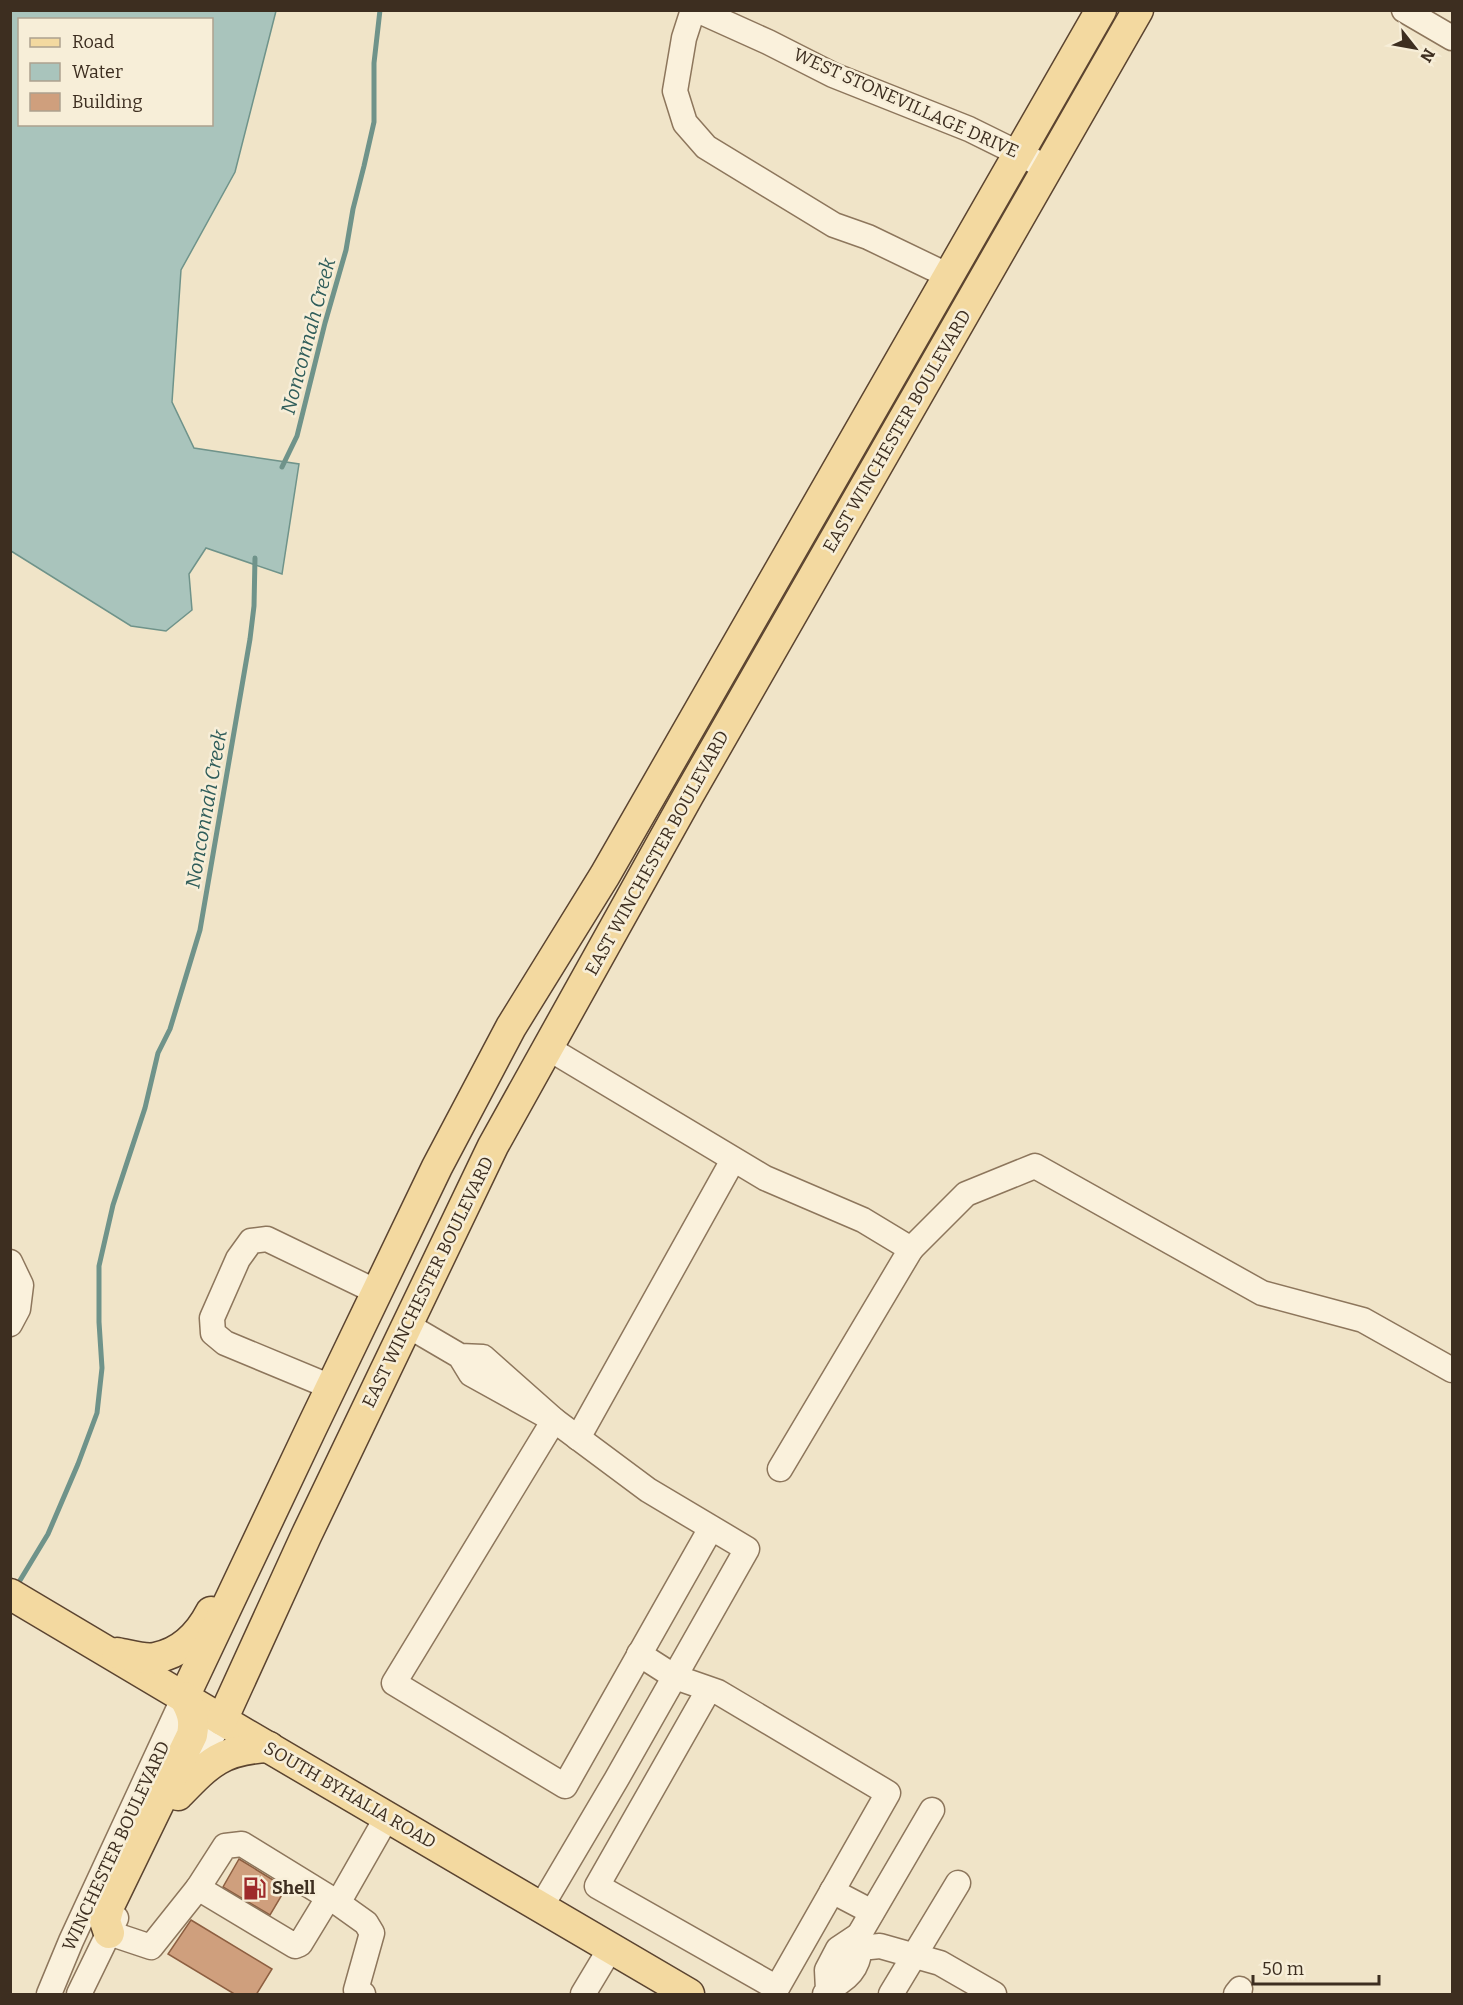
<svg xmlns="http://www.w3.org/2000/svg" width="1463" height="2005" viewBox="0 0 1463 2005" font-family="Bitter,serif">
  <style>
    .water { fill: #a9c4bc; stroke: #6f938a; stroke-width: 1.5; fill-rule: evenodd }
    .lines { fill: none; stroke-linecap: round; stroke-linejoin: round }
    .stream { stroke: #6f938a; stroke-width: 5 }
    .building { fill: #cf9f7d; stroke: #8d5f41; stroke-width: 1.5 }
    .minor-casing { stroke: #8d765c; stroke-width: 27 }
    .major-casing { stroke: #5b4430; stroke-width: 33 }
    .minor { stroke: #faf1dc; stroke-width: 24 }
    .major { stroke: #f3d9a0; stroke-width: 30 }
    .labels { text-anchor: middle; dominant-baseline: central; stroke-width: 5; stroke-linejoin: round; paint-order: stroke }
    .street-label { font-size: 18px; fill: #3d2e20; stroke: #f7eed8 }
    .poi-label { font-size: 18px; font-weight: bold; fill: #3d2e20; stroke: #f7eed8; text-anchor: start }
    .water-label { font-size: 20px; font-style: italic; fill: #2f5d5a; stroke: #f7eed8 }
  </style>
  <rect width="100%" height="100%" fill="#f0e4c8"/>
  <path class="water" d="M 11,10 L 276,11 L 235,172 L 181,270 L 172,402 L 194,448 L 299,464 L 282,574 L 206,548 L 189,574 L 192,610 L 166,631 L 131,626 L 11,551 ZM 20,20 L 212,20 L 212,124 L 20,124 Z"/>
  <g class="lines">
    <g class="stream">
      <polyline points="282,467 297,436 325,323 346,250 353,209 364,166 374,122 374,63 380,10"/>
      <polyline points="16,1587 48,1534 78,1464 97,1413 102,1368 99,1322 99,1266 113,1205 145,1108 158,1053 170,1029 200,930 250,639 254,606 255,558"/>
    </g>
  </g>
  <g class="building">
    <polygon points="239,1859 286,1888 270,1915 223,1887"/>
    <polygon points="191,1920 272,1969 256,1995 236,1995 168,1954"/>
  </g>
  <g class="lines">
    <defs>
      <g id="minor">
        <polyline points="693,10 684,38 675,91 685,123 706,147 834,225 868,237 949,276"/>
        <polyline points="697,10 768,42 833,75 969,129 1048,168"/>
        <polyline points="1404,10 1452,38"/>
        <polyline points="548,1048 765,1178 863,1220 911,1249 780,1469"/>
        <polyline points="911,1249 966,1194 1035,1166 1262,1293 1363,1320 1452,1370"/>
        <polyline points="10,1262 21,1285 18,1309 10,1324"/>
        <polyline points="407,1325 460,1356 483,1357 554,1420 471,1374 460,1356"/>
        <polyline points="331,1387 225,1343 213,1333 212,1318 238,1259 251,1241 267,1239 377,1292"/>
        <polyline points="578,1438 733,1160"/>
        <polyline points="639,1654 675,1677 718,1692 888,1793 777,1988 597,1886 709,1689"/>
        <polyline points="185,1780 222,1720"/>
        <polyline points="198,1888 295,1946 300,1944 328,1898"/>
        <polyline points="832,1891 872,1912"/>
        <polyline points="338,1903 366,1923 372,1933 356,1990 363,1994"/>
        <polyline points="541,1907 616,1780 747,1549 648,1490 554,1420 394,1683 565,1786 711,1528"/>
        <polyline points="109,1933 151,1947 198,1888 225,1846 242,1844 338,1903 387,1817"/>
        <polyline points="859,1935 932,1810"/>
        <polyline points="860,1948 880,1946 940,1963 994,1994"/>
        <polyline points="49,1994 71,1941 184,1697"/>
        <polyline points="79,1994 116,1918"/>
        <polyline points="583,1994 610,1949"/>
        <path d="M 825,1994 C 829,1988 834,1986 840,1982 C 858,1970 861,1955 859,1935 L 838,1949 L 827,1970 L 828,1990"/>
        <polyline points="891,1994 958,1883"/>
        <polyline points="1236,1994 1240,1989"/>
      </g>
      <g id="major">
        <polyline points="10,1594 249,1736 689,1994"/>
        <path d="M 117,1653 C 129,1655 144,1660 155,1658 C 182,1653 199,1635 211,1612"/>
        <polyline points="184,1697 311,1429 437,1167 511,1027 605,875 1101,10"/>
        <polyline points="222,1720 306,1536 493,1146 688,796 1138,10"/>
        <path d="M 178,1795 C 209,1763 222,1749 269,1747"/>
        <path d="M 109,1933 L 105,1921 L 109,1906 L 192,1735 C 195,1720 192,1711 184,1697"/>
      </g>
    </defs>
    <use href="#minor" class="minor-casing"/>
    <use href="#major" class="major-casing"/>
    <use href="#minor" class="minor"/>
    <use href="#major" class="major"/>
  </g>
  <defs>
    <symbol id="fuel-bare" viewBox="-9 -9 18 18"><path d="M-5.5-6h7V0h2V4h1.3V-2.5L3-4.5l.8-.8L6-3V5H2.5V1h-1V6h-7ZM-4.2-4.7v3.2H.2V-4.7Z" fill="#9e2a2b" stroke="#f7eed8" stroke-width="2.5" paint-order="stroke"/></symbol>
  </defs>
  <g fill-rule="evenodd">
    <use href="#fuel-bare" x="238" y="1872" width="33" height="33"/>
  </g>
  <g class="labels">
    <g class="street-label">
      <text transform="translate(906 103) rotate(24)">WEST STONEVILLAGE DRIVE</text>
      <text transform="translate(897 431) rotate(-60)">EAST WINCHESTER BOULEVARD</text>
      <text transform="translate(657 853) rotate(-61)">EAST WINCHESTER BOULEVARD</text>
      <text transform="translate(428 1282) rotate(-64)">EAST WINCHESTER BOULEVARD</text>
      <text transform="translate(350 1795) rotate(30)">SOUTH BYHALIA ROAD</text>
      <text transform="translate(116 1846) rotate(-65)">WINCHESTER BOULEVARD</text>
    </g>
    <g class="poi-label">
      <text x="272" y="1888">Shell</text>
    </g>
    <g class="water-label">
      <text transform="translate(308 336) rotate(-75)">Nonconnah Creek</text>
      <text transform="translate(206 809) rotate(-80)">Nonconnah Creek</text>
    </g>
  </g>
  <rect width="1463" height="2005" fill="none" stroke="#3d2e20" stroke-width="24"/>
  <rect x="18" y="18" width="195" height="108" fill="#f7eed8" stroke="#ada18e" stroke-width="1.5"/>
  <rect x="30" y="38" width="30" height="9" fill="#f3d9a0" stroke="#ada18e" stroke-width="1.5"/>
  <text x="72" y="48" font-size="18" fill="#3d2e20">Road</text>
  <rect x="30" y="63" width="30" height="18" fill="#a9c4bc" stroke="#ada18e" stroke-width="1.5"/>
  <text x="72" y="78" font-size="18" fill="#3d2e20">Water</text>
  <rect x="30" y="93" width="30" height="18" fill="#cf9f7d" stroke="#ada18e" stroke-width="1.5"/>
  <text x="72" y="108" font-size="18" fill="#3d2e20">Building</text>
  <g transform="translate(1415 48) rotate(121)" stroke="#f7eed8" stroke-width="4.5" paint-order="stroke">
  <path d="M0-4.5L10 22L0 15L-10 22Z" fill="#3d2e20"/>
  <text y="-9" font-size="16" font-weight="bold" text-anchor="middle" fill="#3d2e20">N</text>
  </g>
  <path d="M1253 1975v9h126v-9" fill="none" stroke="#3d2e20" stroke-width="3"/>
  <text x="1262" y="1975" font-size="18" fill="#3d2e20" stroke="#f7eed8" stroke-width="4.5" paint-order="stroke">50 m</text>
</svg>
